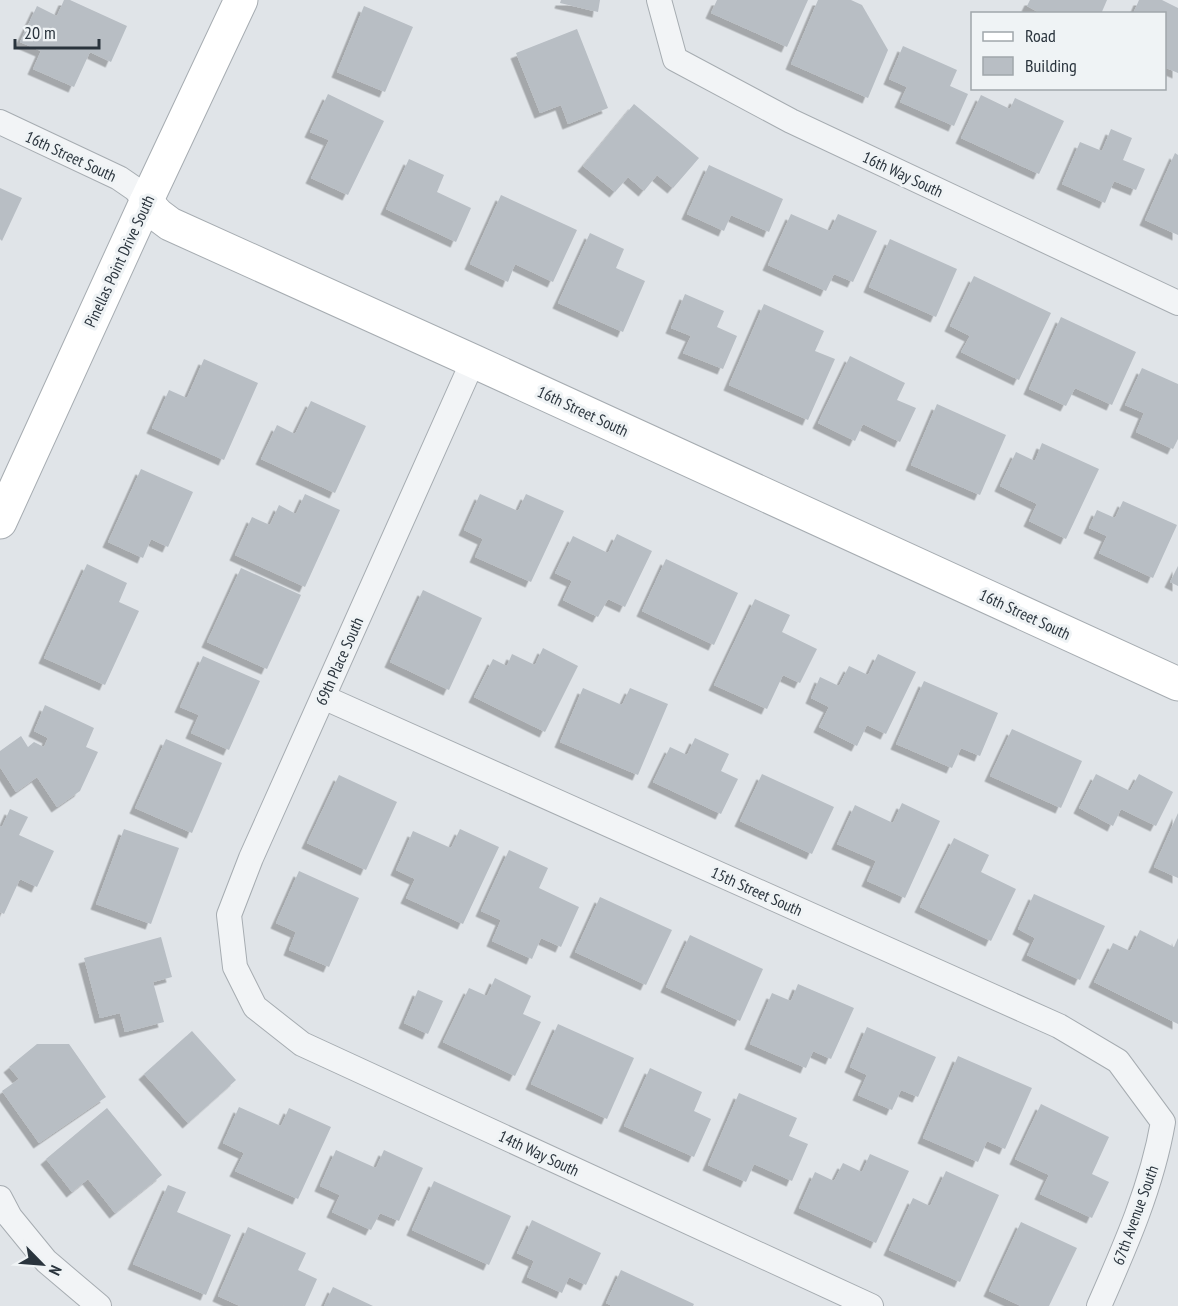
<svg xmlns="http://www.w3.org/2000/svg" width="1178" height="1306" viewBox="0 0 1178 1306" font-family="'PT Sans Narrow',sans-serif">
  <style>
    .building { fill: #b8bec4; filter: url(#shadow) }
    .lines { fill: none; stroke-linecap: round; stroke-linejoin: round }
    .street-casing { stroke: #a6acb1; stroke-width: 26 }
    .secondary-casing { stroke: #a6acb1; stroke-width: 35 }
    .street { stroke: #f2f4f6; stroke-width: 24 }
    .secondary { stroke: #fff; stroke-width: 33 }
    .labels { text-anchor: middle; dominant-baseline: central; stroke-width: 6; stroke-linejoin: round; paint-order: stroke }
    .street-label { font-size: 16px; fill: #2a343d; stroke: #eff3f5 }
  </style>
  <defs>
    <filter id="shadow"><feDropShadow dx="-5.5" dy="5.5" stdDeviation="0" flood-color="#0004"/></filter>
  </defs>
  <rect width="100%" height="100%" fill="#e0e4e8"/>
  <g class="building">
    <polygon points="64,0 70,0 127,26 111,62 90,52 74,87 33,69 41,51 20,42 37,6 57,16"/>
    <polygon points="561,0 600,0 598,12 560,3"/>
    <polygon points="717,0 808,0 787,47 711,13"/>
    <polygon points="818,0 851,0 862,5 888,50 868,98 791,64"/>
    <polygon points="1030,0 1107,0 1101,14 1042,14 1027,6"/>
    <polygon points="1139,0 1162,0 1178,8 1178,73 1164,67 1164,14 1133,14"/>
    <polygon points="364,6 413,27 385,92 337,72"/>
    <polygon points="577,29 608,108 568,124 561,105 540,113 516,53"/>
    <polygon points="903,46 957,70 950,86 968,94 954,126 900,102 907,87 889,79"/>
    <polygon points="328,94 384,121 348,195 311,178 329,140 310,132"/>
    <polygon points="981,95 1010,109 1015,98 1064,121 1039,174 961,138"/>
    <polygon points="634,104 699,158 673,188 657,175 644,191 628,177 615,192 583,166"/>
    <polygon points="1111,129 1132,138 1123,160 1145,169 1136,190 1114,181 1105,203 1062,184 1080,142 1102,151"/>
    <polygon points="1175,153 1178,155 1178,235 1145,220"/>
    <polygon points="409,159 444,175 437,192 471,208 456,242 386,209"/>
    <polygon points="709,165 783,199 769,232 731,215 724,231 687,214"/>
    <polygon points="0,188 22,198 2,241 0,239"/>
    <polygon points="501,195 577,230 553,282 515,264 508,282 470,264"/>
    <polygon points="791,214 830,231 838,214 877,231 853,282 834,274 826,291 768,265"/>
    <polygon points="590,233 624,249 616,268 645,281 623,332 558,303"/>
    <polygon points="890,239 957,269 936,317 869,287"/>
    <polygon points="974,276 1051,313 1019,380 961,352 970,336 950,326"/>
    <polygon points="685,294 724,311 717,327 737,336 723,369 683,353 691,336 671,328"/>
    <polygon points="764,304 824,331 815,351 835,359 808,420 729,385"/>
    <polygon points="1061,317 1136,352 1112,405 1075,388 1066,406 1029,389"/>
    <polygon points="850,356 905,383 897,400 916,408 900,442 863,424 855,441 818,423"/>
    <polygon points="204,359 258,383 224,460 152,428 169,390 187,398"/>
    <polygon points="1142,368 1178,384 1178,439 1173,449 1136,432 1144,413 1125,405"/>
    <polygon points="311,401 366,426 335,493 261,459 277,425 295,434"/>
    <polygon points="937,404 1006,435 980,495 911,465"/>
    <polygon points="1042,443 1099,469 1066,539 1029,521 1037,504 1000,486 1016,452 1035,461"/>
    <polygon points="141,469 193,492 168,547 151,539 143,558 108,542"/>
    <polygon points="305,494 340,510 305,587 235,555 252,517 270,525 279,505 296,514"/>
    <polygon points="480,494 518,511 526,494 564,511 531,582 475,557 483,539 464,530"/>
    <polygon points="1123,501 1177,525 1153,578 1099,553 1107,536 1089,528 1097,510 1115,518"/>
    <polygon points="617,534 652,551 625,607 608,599 598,617 563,600 572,581 555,573 573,536 608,553"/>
    <polygon points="666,559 738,593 714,645 642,611"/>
    <polygon points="87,564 127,583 119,602 139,611 105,685 44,658"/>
    <polygon points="1178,566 1178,586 1170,582"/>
    <polygon points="241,568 301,595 267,669 207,642"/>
    <polygon points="423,590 482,618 449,690 390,662"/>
    <polygon points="755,599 790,615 782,632 817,649 800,683 783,675 767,709 714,685"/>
    <polygon points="543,648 578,666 545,732 474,697 493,659 507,666 512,654 535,665"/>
    <polygon points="878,654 916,672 886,734 867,725 857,746 819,727 829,707 811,698 820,677 839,686 849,666 868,675"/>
    <polygon points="203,656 260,681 229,750 191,733 199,715 180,707"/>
    <polygon points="924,681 998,713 980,756 961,748 952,768 896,744"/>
    <polygon points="583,688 622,705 630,688 668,704 638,775 560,742"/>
    <polygon points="45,705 94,728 86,747 98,752 80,791 57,807 37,777 16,792 0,767 0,751 21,736 28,747 34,742 44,747 48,738 34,731"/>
    <polygon points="1012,729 1082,761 1061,808 990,776"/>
    <polygon points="695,738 729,754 721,771 738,779 721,814 653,782 670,747 687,755"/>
    <polygon points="166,739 222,763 192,833 135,808"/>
    <polygon points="762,774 834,807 812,854 740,821"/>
    <polygon points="1096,774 1130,791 1139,774 1173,792 1156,826 1121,809 1113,826 1079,808"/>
    <polygon points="339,775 397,802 366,870 307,843"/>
    <polygon points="902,803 940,821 905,898 867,881 876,861 837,844 855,805 893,823"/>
    <polygon points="10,809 28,817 19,835 54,851 37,887 20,879 4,914 0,912 0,826 2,827"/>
    <polygon points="1178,813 1178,878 1154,867"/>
    <polygon points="124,829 179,848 151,924 96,904"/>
    <polygon points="460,829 499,847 463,924 406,898 415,879 396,870 413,831 451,848"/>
    <polygon points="954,838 989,855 981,872 1016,889 991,941 920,907"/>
    <polygon points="509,850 548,868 539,888 579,907 561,947 541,938 532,959 492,941 501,920 481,911"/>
    <polygon points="299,871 359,898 329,967 289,950 296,932 276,923"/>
    <polygon points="1034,894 1105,926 1080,980 1027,955 1035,938 1018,929"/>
    <polygon points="600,897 672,930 646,985 575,952"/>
    <polygon points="1140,930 1174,947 1178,938 1178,1024 1094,982 1113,943 1130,951"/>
    <polygon points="690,935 763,969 740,1021 666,987"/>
    <polygon points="161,937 172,977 153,982 164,1022 125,1032 120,1013 100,1018 84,958"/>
    <polygon points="495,978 531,996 523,1014 541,1022 515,1076 443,1042 469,988 487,996"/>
    <polygon points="798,984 854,1008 831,1059 813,1051 806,1068 750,1044 772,993 791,1001"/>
    <polygon points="418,990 443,1001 428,1034 404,1023"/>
    <polygon points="558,1024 634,1058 607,1119 531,1084"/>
    <polygon points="867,1027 936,1057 918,1097 901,1090 892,1110 858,1095 867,1075 850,1067"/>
    <polygon points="192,1031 236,1080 188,1123 144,1074"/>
    <polygon points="37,1044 69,1044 106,1097 39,1143 2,1091 19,1079 9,1067"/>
    <polygon points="958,1056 1032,1088 1005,1149 987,1141 978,1162 923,1138"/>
    <polygon points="650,1068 702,1092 694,1111 711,1119 694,1157 624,1126"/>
    <polygon points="739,1093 797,1118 789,1136 808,1144 792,1181 754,1164 746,1182 708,1165"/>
    <polygon points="1041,1104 1109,1137 1092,1174 1109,1182 1092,1218 1040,1194 1049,1175 1015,1159"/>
    <polygon points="239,1107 281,1126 289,1108 331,1127 298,1199 235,1171 244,1153 223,1143"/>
    <polygon points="107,1108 162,1175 115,1213 88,1179 72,1192 46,1159"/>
    <polygon points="336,1150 376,1168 384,1150 423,1168 399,1221 380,1213 371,1230 332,1212 340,1195 320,1186"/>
    <polygon points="870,1154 909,1171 876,1243 799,1208 815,1172 834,1181 843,1163 862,1172"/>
    <polygon points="946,1171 999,1195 960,1282 889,1250 913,1198 930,1206"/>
    <polygon points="434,1181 511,1216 489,1265 412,1230"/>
    <polygon points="168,1185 186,1192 177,1212 231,1235 206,1295 133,1264"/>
    <polygon points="532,1220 601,1253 586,1285 569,1277 562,1293 527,1277 534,1261 517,1253"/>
    <polygon points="1021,1222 1077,1248 1049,1306 1021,1306 989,1291"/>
    <polygon points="248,1227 306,1253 298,1270 317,1279 305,1306 285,1306 282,1305 282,1306 240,1306 218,1296"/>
    <polygon points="621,1270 694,1304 693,1306 612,1306 606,1303"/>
    <polygon points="333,1287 373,1306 324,1306"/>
  </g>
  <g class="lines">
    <defs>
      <g id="street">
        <polyline points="659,0 675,59 791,121 1178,303"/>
        <polyline points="0,122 119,178 135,189 146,202"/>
        <polyline points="473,361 251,858 229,915 235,967 255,1007 302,1044 871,1306"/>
        <path d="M 323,697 L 1059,1026 L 1118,1061 L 1163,1122 C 1152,1186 1125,1247 1099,1306"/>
        <polyline points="0,1198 10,1217 46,1261 99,1306"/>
      </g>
      <g id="secondary">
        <polyline points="146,202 158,215 170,224 473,361 1178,684"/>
        <polyline points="0,522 146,202 241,0"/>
      </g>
    </defs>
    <use href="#street" class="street-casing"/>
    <use href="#secondary" class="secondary-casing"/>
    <use href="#street" class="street"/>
    <use href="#secondary" class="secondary"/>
  </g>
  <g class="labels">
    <g class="street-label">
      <text transform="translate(71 156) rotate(25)">16th Street South</text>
      <text transform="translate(903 174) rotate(25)">16th Way South</text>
      <text transform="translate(119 261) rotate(-65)">Pinellas Point Drive South</text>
      <text transform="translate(583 411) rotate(25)">16th Street South</text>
      <text transform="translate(1025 614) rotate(25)">16th Street South</text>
      <text transform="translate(339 661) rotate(-66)">69th Place South</text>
      <text transform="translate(757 891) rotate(24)">15th Street South</text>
      <text transform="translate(539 1153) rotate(25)">14th Way South</text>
      <text transform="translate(1135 1215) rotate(-70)">67th Avenue South</text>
    </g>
  </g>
  <rect x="971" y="12" width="195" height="78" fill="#eff3f5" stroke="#a0a7ab" stroke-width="1.5"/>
  <rect x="983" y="32" width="30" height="9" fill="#ffffff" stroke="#a0a7ab" stroke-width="1.5"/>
  <text x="1025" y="42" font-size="18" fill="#2a343d">Road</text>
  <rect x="983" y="57" width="30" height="18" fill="#b8bec4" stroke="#a0a7ab" stroke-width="1.5"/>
  <text x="1025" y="72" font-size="18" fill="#2a343d">Building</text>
  <g transform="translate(42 1264) rotate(115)" stroke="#eff3f5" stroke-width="4.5" paint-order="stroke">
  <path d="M0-4.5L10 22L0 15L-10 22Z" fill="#2a343d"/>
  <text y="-9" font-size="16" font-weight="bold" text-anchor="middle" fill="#2a343d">N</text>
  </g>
  <path d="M15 39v9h84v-9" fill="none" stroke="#2a343d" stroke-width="3"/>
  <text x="24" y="39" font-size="18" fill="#2a343d" stroke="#eff3f5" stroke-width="4.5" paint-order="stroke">20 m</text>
</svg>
